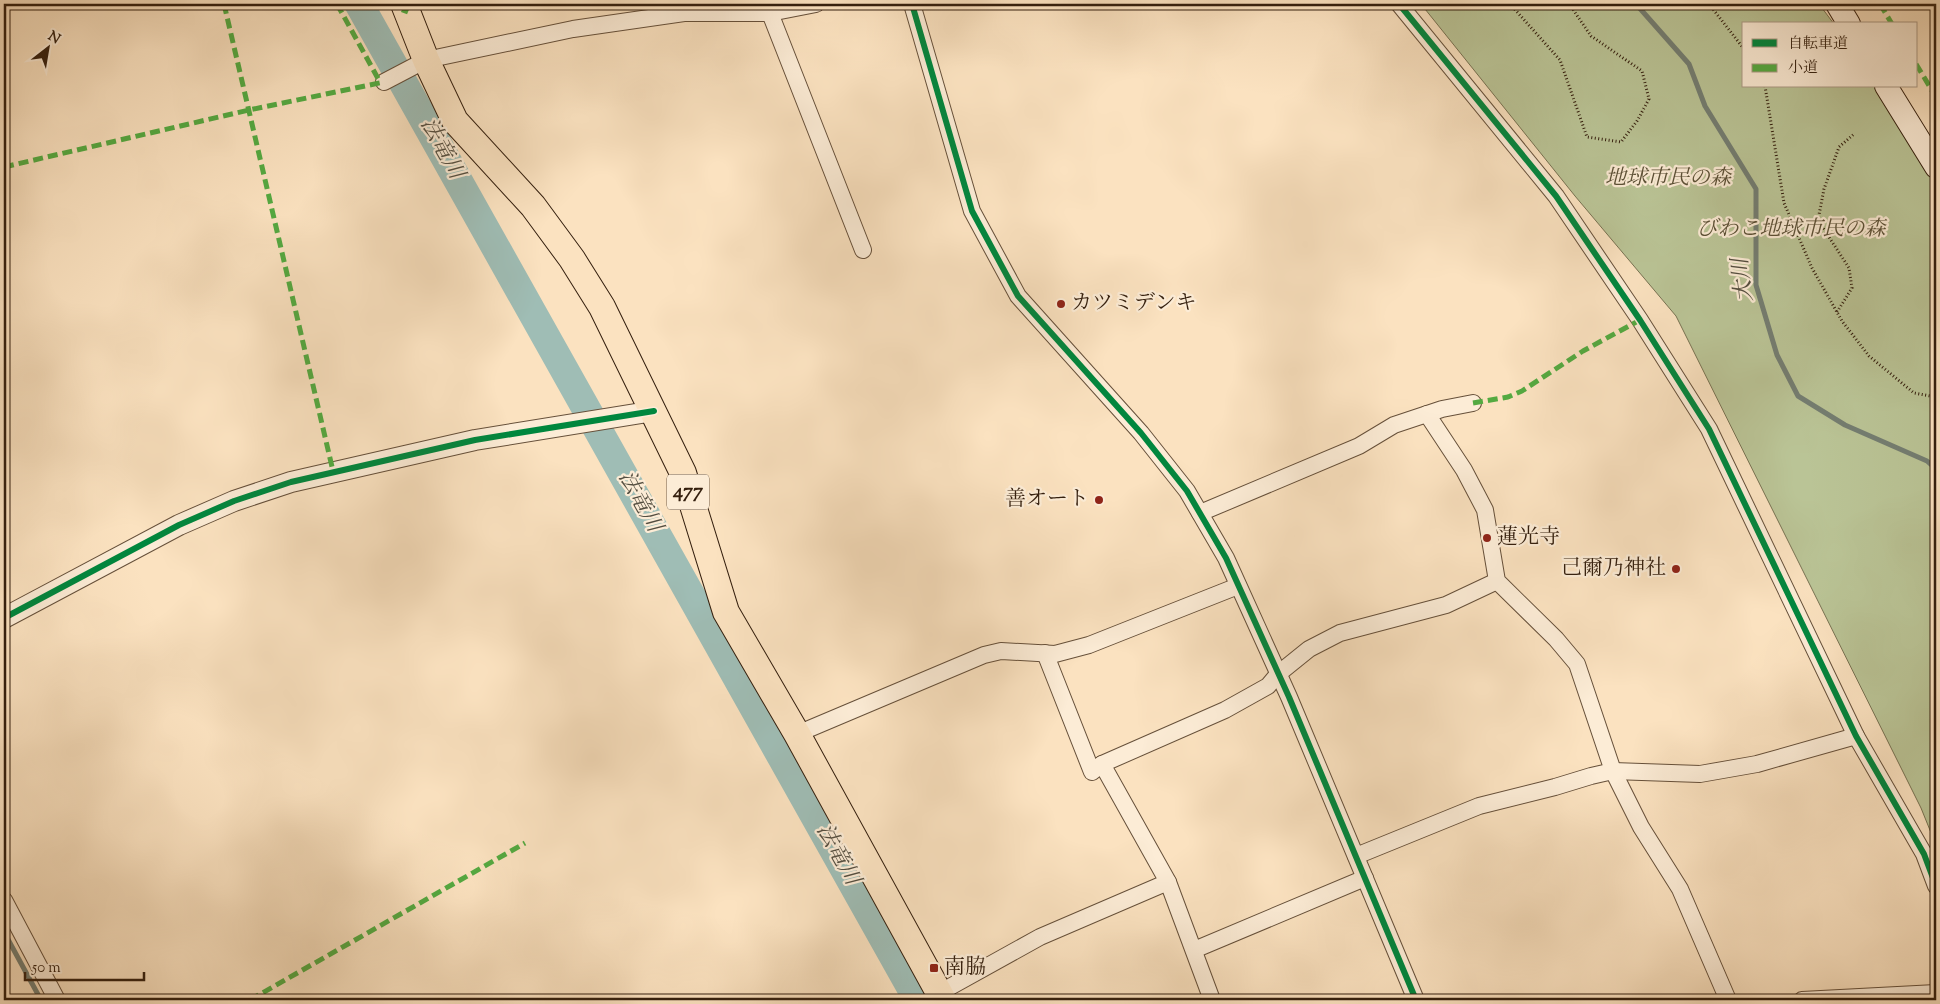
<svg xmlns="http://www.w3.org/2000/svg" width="1940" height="1004" viewBox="0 0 1940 1004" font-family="'Sorts Mill Goudy','Noto Serif JP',serif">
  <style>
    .green { fill: #bac496; stroke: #777252 }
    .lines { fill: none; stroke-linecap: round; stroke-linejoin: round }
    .stream { stroke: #747e72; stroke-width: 5 }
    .river { stroke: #9fbdb5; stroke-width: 29 }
    .minor-casing { stroke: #66503a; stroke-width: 18 }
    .tertiary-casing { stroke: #66503a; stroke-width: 22 }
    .secondary-casing { stroke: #341f0e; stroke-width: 24 }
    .trunk-casing { stroke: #341f0e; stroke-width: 28 }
    .path { stroke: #341f0e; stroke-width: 3; stroke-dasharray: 1 2.5; stroke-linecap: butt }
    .minor { stroke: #fcecd6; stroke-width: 16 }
    .tertiary { stroke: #fcecd6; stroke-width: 20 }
    .secondary { stroke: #fcecd6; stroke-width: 22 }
    .trunk { stroke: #fbe2c0; stroke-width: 26 }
    .quiet { stroke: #54aa41; stroke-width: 5; stroke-dasharray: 10 5; stroke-linecap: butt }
    .cycleway-casing { stroke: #fcecd6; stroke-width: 9 }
    .cycleway { stroke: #00873e; stroke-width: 6 }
    .poi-dot { fill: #8f2418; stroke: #fcecd6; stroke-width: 2 }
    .labels { text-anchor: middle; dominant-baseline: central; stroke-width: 4.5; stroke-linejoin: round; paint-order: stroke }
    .shield { fill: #fcecd6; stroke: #705c4a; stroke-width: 1 }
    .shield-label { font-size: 20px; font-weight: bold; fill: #341f0e }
    .park-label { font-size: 21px; font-style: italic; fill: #5c5137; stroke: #fcecd6 }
    .poi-label { font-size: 21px; fill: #341f0e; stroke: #fcecd6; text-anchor: start }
    .water-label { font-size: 22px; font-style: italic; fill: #544e40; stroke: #fcecd6 }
  </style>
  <rect width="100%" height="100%" fill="#fbe2c0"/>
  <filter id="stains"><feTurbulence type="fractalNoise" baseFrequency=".004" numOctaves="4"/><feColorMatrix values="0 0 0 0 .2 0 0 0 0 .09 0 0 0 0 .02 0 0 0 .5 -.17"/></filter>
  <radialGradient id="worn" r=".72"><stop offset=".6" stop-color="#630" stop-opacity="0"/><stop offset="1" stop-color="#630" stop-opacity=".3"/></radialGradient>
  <polygon class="green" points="1421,4 1819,4 1834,24 1744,24 1744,86 1879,86 1936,185 1936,845 1921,808 1676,316 1575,196"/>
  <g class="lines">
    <g class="stream">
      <polyline points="1636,4 1689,64 1705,106 1756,189 1756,285 1777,355 1798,396 1845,425 1927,461 1936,469"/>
      <polyline points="4,932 41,1000"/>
    </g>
    <polyline class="river" points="359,4 918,1000"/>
    <defs>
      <g id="minor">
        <polyline points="912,4 972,211 1018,296 1141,433 1187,491 1226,558 1289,697 1416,1000"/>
        <polyline points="1399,4 1556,196 1640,320 1709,429 1856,736 1924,854 1936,886"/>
        <polyline points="770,13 863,250"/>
        <polyline points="384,82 426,60 573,29 684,13 770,13 816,4"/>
        <polyline points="1427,414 1464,470 1485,510 1497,581 1556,639 1577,664 1613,771 1641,827 1680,889 1728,1000"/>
        <polyline points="1200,513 1359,446 1394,425 1442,409 1473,403"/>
        <polyline points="1045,653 1092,772 1102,764 1225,710 1268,686 1278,674 1309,649 1340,633 1446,605 1497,581"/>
        <polyline points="797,734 984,655 1001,651 1055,654 1089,645 1238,586"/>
        <polyline points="1102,764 1168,882"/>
        <polyline points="1356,856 1479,806 1555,787 1591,776 1613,771 1700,774 1757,764 1856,736"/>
        <polyline points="4,900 57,1000"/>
        <polyline points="1194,950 1365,878"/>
        <polyline points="939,993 1040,937 1168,882 1212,1000"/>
        <polyline points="1802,1000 1936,993"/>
      </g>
      <polyline id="tertiary" points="4,618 179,525 234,501 291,482 475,440 654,411"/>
      <g id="secondary">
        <polyline points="1837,4 1849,24"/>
        <polyline points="1886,86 1936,167"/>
      </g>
      <polyline id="trunk" points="404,4 426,60 455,121 533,206 572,259 602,307 683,473 726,612 797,734 943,1000"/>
    </defs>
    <use href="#minor" class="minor-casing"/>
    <use href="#tertiary" class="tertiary-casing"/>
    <use href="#secondary" class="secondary-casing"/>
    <use href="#trunk" class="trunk-casing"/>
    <g class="path">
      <polyline points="1510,4 1560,60 1587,137 1621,142 1637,121 1649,99 1642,71 1591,36 1572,8 1565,4"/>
      <polyline points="1709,4 1744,49"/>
      <polyline points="1765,86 1784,203 1812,268 1842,321 1869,356 1914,393 1936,397"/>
      <polyline points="1837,312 1852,288 1849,268 1818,220 1824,189 1839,147 1854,134"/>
    </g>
    <use href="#minor" class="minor"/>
    <use href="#tertiary" class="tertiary"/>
    <use href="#secondary" class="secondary"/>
    <use href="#trunk" class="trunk"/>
    <g class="quiet">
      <polyline points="224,4 333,471"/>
      <polyline points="337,4 380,82"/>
      <polyline points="388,4 408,12"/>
      <polyline points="1880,4 1892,24"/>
      <polyline points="1916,64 1936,97"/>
      <polyline points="4,167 249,110 384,82"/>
      <polyline points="1473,403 1508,397 1522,391 1583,351 1640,320"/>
      <polyline points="250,1000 525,843"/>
    </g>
    <defs>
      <g id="cycleway">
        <polyline points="912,4 972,211 1018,296 1141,433 1187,491 1226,558 1289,697 1416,1000"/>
        <polyline points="1399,4 1556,196 1640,320 1709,429 1856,736 1924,854 1936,886"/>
        <polyline points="4,618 179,525 234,501 291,482 475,440 654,411"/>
      </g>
    </defs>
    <use href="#cycleway" class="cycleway-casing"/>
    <use href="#cycleway" class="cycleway"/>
  </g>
  <g class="poi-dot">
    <circle cx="1061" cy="304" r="5"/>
    <circle cx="1099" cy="500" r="5"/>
    <circle cx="1487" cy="538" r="5"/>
    <circle cx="1676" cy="569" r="5"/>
    <rect x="929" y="963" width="10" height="10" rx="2.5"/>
  </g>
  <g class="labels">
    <rect class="shield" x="667" y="474.5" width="42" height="35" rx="4"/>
    <g class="shield-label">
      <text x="688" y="492">477</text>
    </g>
    <g class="park-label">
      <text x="1668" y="179">地球市民の森</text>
      <text x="1791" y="230">びわこ地球市民の森</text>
    </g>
    <g class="poi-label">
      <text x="1071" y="304">カツミデンキ</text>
      <text x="1089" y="500" text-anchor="end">善オート</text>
      <text x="1497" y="538">蓮光寺</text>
      <text x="1666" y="569" text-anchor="end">己爾乃神社</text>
      <text x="944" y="968">南脇</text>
    </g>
    <g class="water-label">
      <text transform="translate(441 149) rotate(61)">法竜川</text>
      <text transform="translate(1744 280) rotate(-97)">大川</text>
      <text transform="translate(639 502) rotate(61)">法竜川</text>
      <text transform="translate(837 855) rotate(61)">法竜川</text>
    </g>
  </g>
  <rect width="1940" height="1004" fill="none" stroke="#fbe2c0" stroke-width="20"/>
  <rect x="5" y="5" width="1930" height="994" fill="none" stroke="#341f0e" stroke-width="2.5"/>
  <rect x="10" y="10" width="1920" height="984" fill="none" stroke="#341f0e"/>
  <rect x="1742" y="22" width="175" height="65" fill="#fcecd6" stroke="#ac9a86"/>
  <rect x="1752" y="39" width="25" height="8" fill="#00873e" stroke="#ac9a86"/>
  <text x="1788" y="48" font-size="15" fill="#341f0e">自転車道</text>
  <rect x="1752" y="64" width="25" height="8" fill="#54aa41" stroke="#ac9a86"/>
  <text x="1788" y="72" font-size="15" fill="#341f0e">小道</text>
  <g transform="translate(48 48) rotate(31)" stroke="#fcecd6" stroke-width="4" paint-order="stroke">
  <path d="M0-4L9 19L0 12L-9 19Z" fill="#341f0e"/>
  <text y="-8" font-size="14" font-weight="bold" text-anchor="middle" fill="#341f0e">N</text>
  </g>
  <path d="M25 972v8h119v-8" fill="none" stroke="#341f0e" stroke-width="2.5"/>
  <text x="32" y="972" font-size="15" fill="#341f0e" stroke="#fcecd6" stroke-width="4" paint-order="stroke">50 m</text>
  <rect width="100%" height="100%" filter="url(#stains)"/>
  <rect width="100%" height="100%" fill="url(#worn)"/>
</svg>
